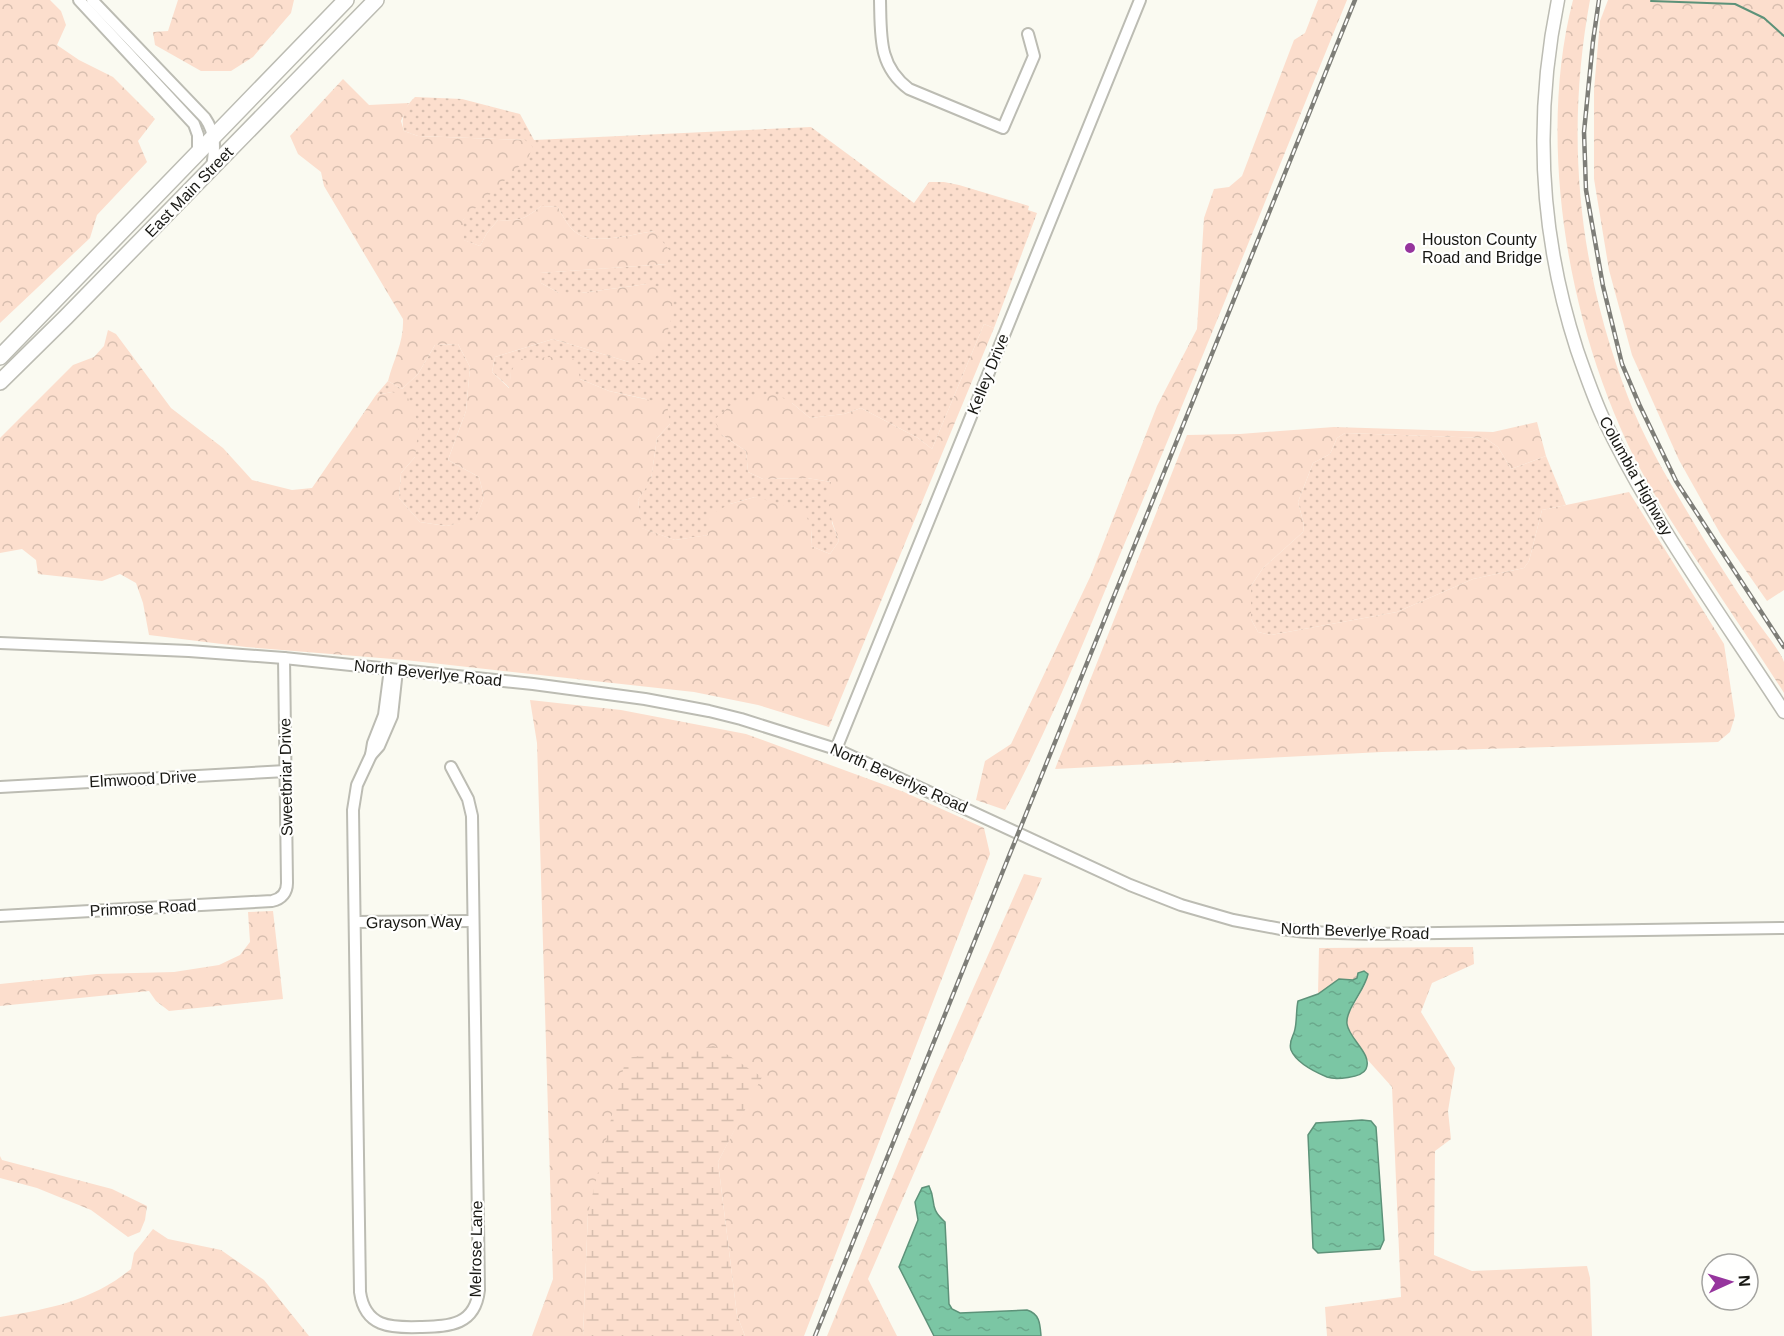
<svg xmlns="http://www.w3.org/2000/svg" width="1784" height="1336" viewBox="0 0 1784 1336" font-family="Helvetica,sans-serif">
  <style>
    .grass { fill: url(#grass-dots) }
    .forest { fill: url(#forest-crowns) }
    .wetland { fill: url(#wetland-marsh) }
    .water { fill: url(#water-ripples); stroke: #5d9279; stroke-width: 1.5 }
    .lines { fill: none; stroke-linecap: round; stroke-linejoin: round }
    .stream { stroke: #5d9279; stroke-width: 2 }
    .minor-casing { stroke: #bcbcb3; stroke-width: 14 }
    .major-casing { stroke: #bcbcb3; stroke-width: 15 }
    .highway-casing { stroke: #bcbcb3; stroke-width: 18 }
    .minor { stroke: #fff; stroke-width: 10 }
    .major { stroke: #fff; stroke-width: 12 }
    .highway { stroke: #fff; stroke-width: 15 }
    .rail-casing { stroke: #7e7e78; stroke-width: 4.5 }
    .rail { stroke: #fffffe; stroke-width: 2; stroke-dasharray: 7; stroke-linecap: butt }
    .poi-dot { fill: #96359d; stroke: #fffffe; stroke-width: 2 }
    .labels { text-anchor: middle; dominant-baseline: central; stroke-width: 4.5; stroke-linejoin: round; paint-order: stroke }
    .street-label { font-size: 16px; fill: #181814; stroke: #fffffe }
    .poi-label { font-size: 16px; fill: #181814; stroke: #fffffe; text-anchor: start }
  </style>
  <defs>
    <pattern id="grass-dots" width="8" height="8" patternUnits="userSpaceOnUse" patternTransform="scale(1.5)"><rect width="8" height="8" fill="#fcdecd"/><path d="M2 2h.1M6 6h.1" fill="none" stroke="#d7beaf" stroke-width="1.8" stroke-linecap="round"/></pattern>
    <pattern id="forest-crowns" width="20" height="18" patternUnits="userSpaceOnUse" patternTransform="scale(1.5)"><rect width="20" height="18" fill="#fcdecd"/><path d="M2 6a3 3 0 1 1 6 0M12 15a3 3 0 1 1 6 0" fill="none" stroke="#d7beaf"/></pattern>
    <pattern id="wetland-marsh" width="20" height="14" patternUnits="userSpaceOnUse" patternTransform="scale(1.5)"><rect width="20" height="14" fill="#fcdecd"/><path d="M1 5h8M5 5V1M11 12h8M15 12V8" fill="none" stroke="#d7beaf"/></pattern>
    <pattern id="water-ripples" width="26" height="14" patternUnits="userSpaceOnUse" patternTransform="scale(1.5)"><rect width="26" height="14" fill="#7bc6a4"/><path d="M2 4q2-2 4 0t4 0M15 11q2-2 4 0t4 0" fill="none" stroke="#6aa98c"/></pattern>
  </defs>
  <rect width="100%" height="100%" fill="#fafaf1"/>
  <g class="grass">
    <path d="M 415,97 L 462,99 L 520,114 L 534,140 L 811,127 L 914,203 L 929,182 L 944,182 L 959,185 L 1029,206 L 1028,210 L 1037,213 L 994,328 L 984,324 L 932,449 L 918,438 L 861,408 L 844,414 L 810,418 L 792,403 L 722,435 L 746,451 L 748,472 L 763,479 L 807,478 L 831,482 L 832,523 L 839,541 L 830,554 L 811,546 L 812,529 L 755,497 L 730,504 L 709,535 L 675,540 L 641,528 L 638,500 L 651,479 L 657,438 L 670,424 L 646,399 L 609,391 L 580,379 L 511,372 L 510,388 L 492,372 L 495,357 L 553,339 L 629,362 L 647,284 L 581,293 L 559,293 L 541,283 L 539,273 L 667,264 L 654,231 C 635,234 596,245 578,234 C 569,228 563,217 558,207 L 541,206 C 524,220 519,221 498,220 L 487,233 L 480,246 L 463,240 L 463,220 L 525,140 L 418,136 L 404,131 C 400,118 405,106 415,97 Z"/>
    <polygon points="458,344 470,367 466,411 448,460 479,477 484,497 475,521 446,526 420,522 399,498 401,473 415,457 392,392 376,395 388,381 402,389 418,374 435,345"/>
    <polygon points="1345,433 1485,438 1498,447 1511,469 1546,456 1566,505 1542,510 1529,561 1524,568 1473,579 1397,612 1271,635 1258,632 1251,619 1251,586 1263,568 1303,532 1304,525 1298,502 1313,463 1330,454 1337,438"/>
  </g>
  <g class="forest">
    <polygon points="0,0 50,0 61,11 66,25 57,45 79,60 113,77 155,119 138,141 147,162 97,215 90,238 0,323"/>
    <polygon points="178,0 294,0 291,13 253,57 231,71 201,71 155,45 153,32 168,31"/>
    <path d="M 1318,0 L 1347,0 C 1274,178 1204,356 1129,533 C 1090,626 1053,721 1005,810 L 976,800 L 985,761 L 1011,744 L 1091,575 L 1157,406 L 1197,329 L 1204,218 L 1214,189 L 1229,187 L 1242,176 L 1294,40 L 1305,33 Z"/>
    <path d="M 1573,0 L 1590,0 C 1565,136 1578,267 1628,397 C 1643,437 1666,476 1688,513 C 1710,550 1732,585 1756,620 C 1763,630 1781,652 1784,662 C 1784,671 1784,684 1784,693 C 1742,627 1696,562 1655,495 C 1574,360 1533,154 1573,0 Z"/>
    <polygon points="1608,0 1784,0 1784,590 1767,601 1721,535 1679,460 1632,355 1609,270 1594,179 1594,90 1600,21"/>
    <path d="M 343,79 L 369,105 L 409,103 L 401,121 L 404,131 L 418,136 L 525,140 L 533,147 L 528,158 L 463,220 L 464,240 L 480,246 L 487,233 L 498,220 C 519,221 524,220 541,206 L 558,207 C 563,217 569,228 578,234 C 596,245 635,234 654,231 L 671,252 L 667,264 L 540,273 L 541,283 L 559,293 L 581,293 L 647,284 L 671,290 L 673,313 L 662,350 L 648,364 L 629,362 L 553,339 L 495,357 L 492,372 L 509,388 L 511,372 L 518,359 L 551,357 L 576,360 L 580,379 L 609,391 L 667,404 L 670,424 L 657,438 L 651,480 L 638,500 L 642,528 L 675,540 L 708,535 L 708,516 L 730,504 L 755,497 L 804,511 L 812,529 L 811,546 L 830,554 L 839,541 C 831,520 825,503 831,482 L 807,478 L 763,479 L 748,472 L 746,451 L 722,435 L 714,420 L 731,405 L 772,392 L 792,403 L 810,418 L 844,414 L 861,408 L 918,438 L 932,449 L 984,324 L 994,328 L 829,727 L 758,705 L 694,692 L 405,660 L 246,647 L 149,635 L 143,603 L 136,583 L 120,574 L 102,581 L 38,574 L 36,560 L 22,549 L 0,553 L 0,438 L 73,365 L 94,357 L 104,346 L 108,330 L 116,334 L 171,408 L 223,448 L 252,480 L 292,490 L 312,488 L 376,395 L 392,392 L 408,398 L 419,425 L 415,457 L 401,473 L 399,498 L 420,522 L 446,526 L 475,520 L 484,497 L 479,477 L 448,460 L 466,411 L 470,367 L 458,344 L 435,345 L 418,374 L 402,389 L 388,381 C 394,358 404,342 403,319 L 324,186 L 321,172 L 298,154 L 290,136 Z"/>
    <polygon points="1537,422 1546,456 1511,469 1498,447 1485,438 1345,433 1337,438 1330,454 1313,463 1298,502 1304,525 1303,532 1263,568 1251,586 1251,619 1258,632 1271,635 1397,612 1473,579 1524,568 1529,561 1542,510 1629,492 1724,644 1735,716 1730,732 1718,742 1382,752 1055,769 1187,435 1240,434 1334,427 1493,432"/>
    <polygon points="530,700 621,710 746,734 904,792 984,828 990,854 804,1336 745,1336 737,1315 718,1162 761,1077 588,1213 583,1336 532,1336 553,1279 537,743"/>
    <polygon points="1024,874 1042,878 868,1279 897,1336 827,1336 933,1079"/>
    <polygon points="273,911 283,999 169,1011 156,1001 149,991 0,1006 0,984 97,974 174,972 219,965 240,955 250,942 248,912"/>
    <polygon points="1473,947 1474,964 1432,983 1421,1012 1455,1068 1448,1111 1451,1139 1435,1151 1434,1255 1472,1271 1587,1266 1590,1278 1592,1336 1327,1336 1325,1307 1401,1297 1392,1087 1366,1058 1351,1036 1347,1025 1347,1017 1366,983 1357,978 1353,980 1347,979 1318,994 1319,948"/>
    <polygon points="0,1156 2,1160 112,1189 147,1206 145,1220 140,1232 128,1237 91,1210 37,1188 0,1178"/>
    <path d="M 153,1229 L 168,1239 L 221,1250 L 264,1280 L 309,1336 L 0,1336 L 0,1317 C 49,1309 92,1301 131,1269 L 134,1253 Z"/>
  </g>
  <polygon class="wetland" points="714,1046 762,1077 718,1162 737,1315 745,1336 583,1336 588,1213 626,1058"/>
  <g class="water">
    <path d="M 1364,971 L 1368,974 C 1365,990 1345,1010 1347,1024 C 1349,1039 1373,1054 1366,1069 C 1362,1078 1335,1080 1327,1077 C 1315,1072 1296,1062 1291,1050 C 1288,1041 1294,1036 1295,1029 C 1297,1020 1296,1010 1298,1001 L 1318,994 L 1339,979 L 1353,980 L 1357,978 L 1358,973 Z"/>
    <polygon points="1362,1120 1371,1121 1376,1127 1384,1240 1380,1249 1318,1253 1313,1248 1308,1135 1316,1123"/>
    <path d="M 929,1186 C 937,1202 928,1207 945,1222 L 949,1304 L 952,1309 L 960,1313 L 1027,1310 C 1040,1314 1040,1324 1041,1336 L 934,1336 L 899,1267 L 918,1220 L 915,1202 L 922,1188 Z"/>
  </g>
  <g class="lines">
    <polyline class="stream" points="1651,1 1735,4 1764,18 1784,36"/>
    <defs>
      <g id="minor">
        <polyline points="79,0 194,124 198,135 198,152"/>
        <path d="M 92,0 L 205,118 C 216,134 215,149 212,167"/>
        <path d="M 880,0 C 881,36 878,66 909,89 L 1003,128 L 1034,56 L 1028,34"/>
        <polyline points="0,643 189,651 284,658 533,684 645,699 709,711 741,719 836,749 1130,885 1181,905 1233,920 1281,929 1306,932 1370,934 1784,928"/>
        <path d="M 397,670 L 392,716 L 379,746 L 371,755 L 357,785 L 353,810 L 360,1292 C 365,1327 390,1328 420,1327 C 449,1326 475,1326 479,1290 L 472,816 L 468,799 L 451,767"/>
        <polyline points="836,749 1140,0"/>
        <polyline points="371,755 373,743 384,715 390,669"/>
        <polyline points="0,787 286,771"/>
        <path d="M 0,916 L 272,901 C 282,899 287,892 287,883 L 284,658"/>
        <polyline points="355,922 473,921"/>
      </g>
      <path id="major" d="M 1558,0 C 1534,117 1540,236 1577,350 C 1585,373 1593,396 1603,418 C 1652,521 1722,616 1784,712"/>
      <g id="highway">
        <polyline points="0,357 346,0"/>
        <polyline points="0,382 66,317 376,0"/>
      </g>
    </defs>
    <use href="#minor" class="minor-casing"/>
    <use href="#major" class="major-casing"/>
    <use href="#highway" class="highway-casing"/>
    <use href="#minor" class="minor"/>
    <use href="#major" class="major"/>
    <use href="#highway" class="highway"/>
    <defs>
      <g id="rail">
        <polyline points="1599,0 1593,41 1584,132 1586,190 1603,286 1622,364 1639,404 1676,481 1784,647"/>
        <polyline points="815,1336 1355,0"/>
      </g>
    </defs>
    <use href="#rail" class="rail-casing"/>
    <use href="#rail" class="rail"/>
  </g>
  <circle class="poi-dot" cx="1410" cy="248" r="6"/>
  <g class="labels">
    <g class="street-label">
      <text transform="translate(189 192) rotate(-46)">East Main Street</text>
      <text transform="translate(988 374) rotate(-68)">Kelley Drive</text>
      <text transform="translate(1636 476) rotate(61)">Columbia Highway</text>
      <text transform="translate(428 673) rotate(6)">North Beverlye Road</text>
      <text transform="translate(286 777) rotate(-91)">Sweetbriar Drive</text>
      <text transform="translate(899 778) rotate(24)">North Beverlye Road</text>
      <text transform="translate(143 779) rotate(-3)">Elmwood Drive</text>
      <text transform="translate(143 908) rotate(-3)">Primrose Road</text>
      <text transform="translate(414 922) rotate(-1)">Grayson Way</text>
      <text transform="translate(1355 931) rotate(2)">North Beverlye Road</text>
      <text transform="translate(476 1249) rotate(-89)">Melrose Lane</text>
    </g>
    <g class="poi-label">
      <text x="1422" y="239">Houston County<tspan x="1422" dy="18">Road and Bridge</tspan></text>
    </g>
  </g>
  <g transform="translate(1730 1282) rotate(86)"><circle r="28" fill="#fffffe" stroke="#a3a3a0" stroke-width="1.5"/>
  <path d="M0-4.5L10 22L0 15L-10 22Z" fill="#96359d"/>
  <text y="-9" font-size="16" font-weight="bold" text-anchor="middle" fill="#181814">N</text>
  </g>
</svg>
